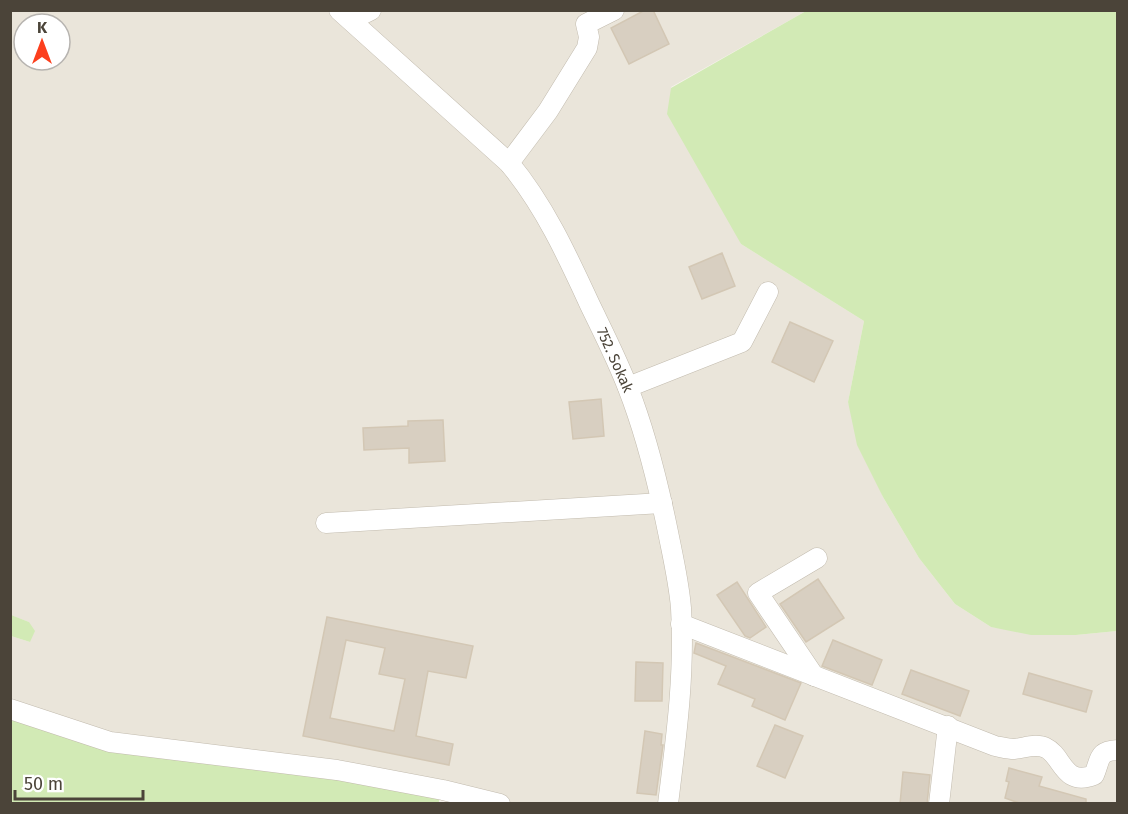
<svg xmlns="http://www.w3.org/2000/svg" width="1128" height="814" viewBox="0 0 1128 814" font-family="'Fira Sans',sans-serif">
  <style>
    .residential { fill: #eae5da; fill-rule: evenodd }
    .green { fill: #d2eab5 }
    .building { fill: #d8cfc1; stroke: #d3c7b4; stroke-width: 1.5; fill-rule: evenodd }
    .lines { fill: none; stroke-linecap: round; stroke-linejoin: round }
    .street-casing { stroke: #c2bbae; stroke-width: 21 }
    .street { stroke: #fff; stroke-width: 20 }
    .labels { text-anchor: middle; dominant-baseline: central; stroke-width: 4.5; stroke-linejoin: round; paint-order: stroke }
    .street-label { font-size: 15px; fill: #4b4439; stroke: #fff }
  </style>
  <rect width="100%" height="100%" fill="#f6f3ec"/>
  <path class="residential" d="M 11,11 L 806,11 L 671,87 L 741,244 L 864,321 L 848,402 L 883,497 L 919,558 L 955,604 L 991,627 L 1076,635 L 1117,631 L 1117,803 L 500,803 L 182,752 L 11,709 L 11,636 L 30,642 L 29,622 L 10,615 ZM 24,24 L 60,24 L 60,60 L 24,60 Z"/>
  <g class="green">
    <polygon points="806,11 1117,11 1117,631 1076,635 1031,635 991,627 955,604 919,558 883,497 857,445 848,402 864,321 741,244 667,114 671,88"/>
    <polygon points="11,615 29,622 35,631 30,642 11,636"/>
    <polygon points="11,709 73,731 443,790 438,804 11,804"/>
  </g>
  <g class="building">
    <polygon points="645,10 653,10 669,44 629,64 611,28"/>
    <polygon points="722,253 735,286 702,299 689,267"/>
    <polygon points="790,322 833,341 814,382 772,362"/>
    <polygon points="601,399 604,436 573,439 569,402"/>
    <polygon points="443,420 445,461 409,463 409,448 364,450 363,428 408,426 408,421"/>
    <polygon points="818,579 844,618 806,642 780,604"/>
    <polygon points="737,582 766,627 750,638 745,636 717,595"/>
    <path d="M 327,617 L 473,646 L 466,678 L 428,671 L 416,736 L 453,744 L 449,765 L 303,736 ZM 346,640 L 385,648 L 379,674 L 405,679 L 394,731 L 330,718 Z"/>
    <polygon points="833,640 882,660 872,685 822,666"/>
    <polygon points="696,643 801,683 785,720 752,706 755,699 718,684 726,666 694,653"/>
    <polygon points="636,662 663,663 662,701 635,701"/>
    <polygon points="911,670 969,691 960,716 902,694"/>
    <polygon points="1029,673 1092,691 1086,712 1023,694"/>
    <polygon points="775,725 803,736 785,778 757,766"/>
    <polygon points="645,731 662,734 661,745 663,745 656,795 637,793"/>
    <polygon points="1009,768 1042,777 1039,786 1086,799 1086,804 1022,804 1005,798 1009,782 1006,781"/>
    <polygon points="903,772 930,775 927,804 900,804"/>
  </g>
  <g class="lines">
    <defs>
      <g id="street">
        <path d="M 339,10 L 509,163 C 544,205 567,255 590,305 C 603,332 617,359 628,388 C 646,434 658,483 668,532 C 673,557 679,583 681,608 C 685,674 676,739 668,804"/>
        <polyline points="351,20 371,10"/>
        <polyline points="509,163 548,111 587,48 589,37 586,24 614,10"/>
        <polyline points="628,387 742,342 768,292"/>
        <polyline points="326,523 662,503"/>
        <path d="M 681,624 L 995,746 C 1001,747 1008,749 1014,749 C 1025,748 1036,743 1046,748 C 1063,756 1063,787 1094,775 C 1101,759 1097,751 1118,750"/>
        <polyline points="814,676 758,593 817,558"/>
        <polyline points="10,709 110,742 337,770 443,790 500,804"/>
        <polyline points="939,804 948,726"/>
      </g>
    </defs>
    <use href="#street" class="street-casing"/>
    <use href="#street" class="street"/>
  </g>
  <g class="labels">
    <g class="street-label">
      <text transform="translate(615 360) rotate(66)">752. Sokak</text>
    </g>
  </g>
  <rect width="1128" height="814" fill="none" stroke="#4b4439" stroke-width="24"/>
  <g transform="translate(42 42)"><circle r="28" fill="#ffffff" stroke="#b7b4b0" stroke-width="1.5"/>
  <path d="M0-4.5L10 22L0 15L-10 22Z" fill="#fc3f1d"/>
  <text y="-9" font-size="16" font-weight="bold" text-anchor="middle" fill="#4b4439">K</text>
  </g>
  <path d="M15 790v9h128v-9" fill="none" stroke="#4b4439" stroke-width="3"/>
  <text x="24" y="790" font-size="18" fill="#4b4439" stroke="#ffffff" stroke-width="4.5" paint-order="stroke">50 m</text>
</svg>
